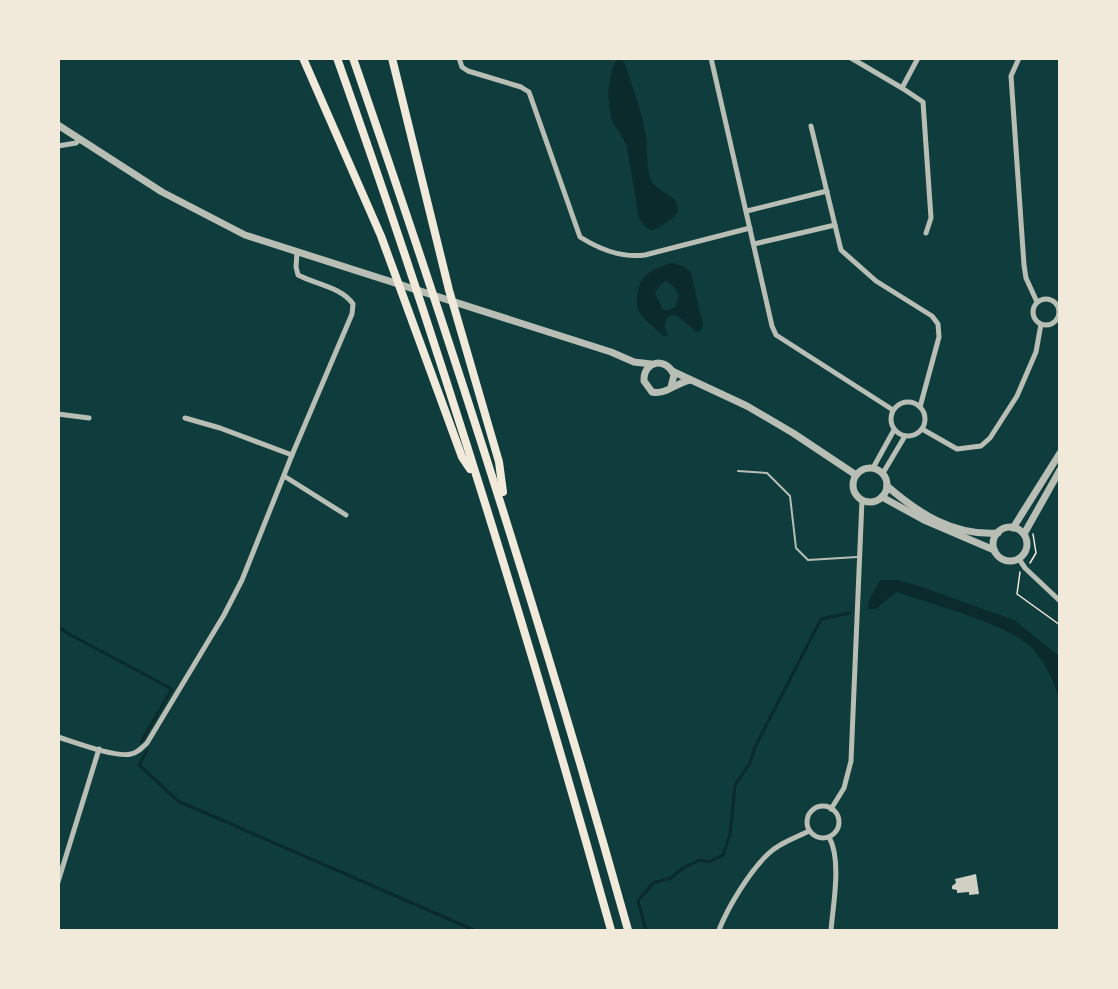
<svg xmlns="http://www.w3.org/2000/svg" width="1118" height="989" viewBox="0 0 1118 989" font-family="'Titillium Web',sans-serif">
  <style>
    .water { fill: #0a2a2b; fill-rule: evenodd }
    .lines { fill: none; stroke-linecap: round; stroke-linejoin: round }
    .stream { stroke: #0a2a2b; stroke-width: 3 }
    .building { fill: #cfcfc3 }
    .path { stroke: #f1e9da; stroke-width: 1.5 }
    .service { stroke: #b8beb3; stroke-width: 2 }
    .minor { stroke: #b8beb3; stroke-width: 5 }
    .tertiary { stroke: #b8beb3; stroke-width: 7 }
    .trunk { stroke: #f1e9da; stroke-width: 8 }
  </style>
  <rect width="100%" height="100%" fill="#0f3d3e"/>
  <g class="water">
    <path d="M 617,59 L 622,59 L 625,64 C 632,86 641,109 645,131 C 648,144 646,172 652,182 C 659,193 676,195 678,207 C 679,217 670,219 664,224 C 653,233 648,232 639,219 L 627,146 L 611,119 L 608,90 L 612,69 Z"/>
    <path d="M 672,263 L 683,266 L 691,273 L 703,325 L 701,330 L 696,332 L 678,316 L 671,315 L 666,319 L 665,327 L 668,336 L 664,336 C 656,329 646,322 640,313 C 634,304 637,286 644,277 C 650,270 663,265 672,263 ZM 666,281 L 674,287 L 679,295 L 675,307 L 670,310 L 663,310 L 655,293 L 661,284 Z"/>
    <path d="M 880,580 L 896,580 L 916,585 L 1014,620 L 1059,656 L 1059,698 C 1053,680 1046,664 1033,649 C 1009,624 931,604 896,592 L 876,609 L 868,609 L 869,600 Z"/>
  </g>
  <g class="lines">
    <g class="stream">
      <polyline points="58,626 67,633 172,689 141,742"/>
      <polyline points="147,751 139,765 178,801 474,930"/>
      <polyline points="646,930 638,901 653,883 671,878 683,868 700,860 709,862 723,855 730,835 735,785 750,763 755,747 821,619 850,613"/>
    </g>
  </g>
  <polygon class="building" points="976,874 979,894 969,895 969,892 957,893 957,890 952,889 952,886 956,883 955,879"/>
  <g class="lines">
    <g class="path">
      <polyline points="1030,563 1036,553 1033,534"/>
      <polyline points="1020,572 1017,594 1060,625"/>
    </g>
    <polyline class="service" points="738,471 767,473 790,496 796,548 808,560 857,557"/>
    <g class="minor">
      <path d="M 459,58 L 462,67 L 468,71 L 521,87 L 529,92 L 580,237 C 599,249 622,258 645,255 L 750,228"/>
      <polyline points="711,58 772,326 776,335 893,410"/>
      <polyline points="851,58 902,88"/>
      <polyline points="918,58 902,88 923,102 931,218 926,233"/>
      <polyline points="1019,58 1011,76 1024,265 1026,278 1037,302"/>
      <polyline points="811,126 841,250 876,281 932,316 938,324 939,337 920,407"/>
      <polyline points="58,146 76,143 80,139"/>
      <polyline points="747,211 827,191"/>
      <polyline points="754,244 835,225"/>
      <circle cx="1046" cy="312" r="13"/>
      <circle cx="908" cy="419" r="17"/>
      <polyline points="58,414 89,418"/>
      <path d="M 185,418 L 220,428 L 292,455 L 352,314 L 353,304 C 341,287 315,284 298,275 L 296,267 L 297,252"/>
      <polyline points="922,429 957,449 981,446 990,438 1017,396 1036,352 1041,324"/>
      <polyline points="873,468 894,430"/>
      <polyline points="883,473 905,436"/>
      <polyline points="284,476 346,515"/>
      <polyline points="1019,559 1025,568 1060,601"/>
      <path d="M 58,737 C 74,742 116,758 131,754 C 137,753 142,748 147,743 L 224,615 L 242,580 L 292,455"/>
      <circle cx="823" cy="822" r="16"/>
      <polyline points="831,809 844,788 851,761 862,500"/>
      <path d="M 829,837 C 842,860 833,905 831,930"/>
      <polyline points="58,882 99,749"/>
      <path d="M 719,930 C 728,907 749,872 768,854 C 779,843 795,838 809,831"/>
    </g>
    <g class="tertiary">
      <polyline points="58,125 162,192 245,235 611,352 634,362 651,364"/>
      <polyline points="672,371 747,406 793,433 856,475"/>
      <path d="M 671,387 L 674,375 C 666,356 643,361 644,381 L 652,392 C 666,395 676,383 690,380"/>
      <circle cx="870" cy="485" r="17"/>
      <path d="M 887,486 C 919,514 954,536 998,533"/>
      <polyline points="882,497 924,520 994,550"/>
      <circle cx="1010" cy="544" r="17"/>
      <polyline points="1013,528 1060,453"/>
      <polyline points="1024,534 1060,470"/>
    </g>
    <g class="trunk">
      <polyline points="303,58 381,236 462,457 470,469"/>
      <path d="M 337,58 C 439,345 529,637 611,930"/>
      <path d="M 353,58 C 453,347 546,637 628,930"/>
      <polyline points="392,58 449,290 499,462 503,492"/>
    </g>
  </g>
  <rect width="1118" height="989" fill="none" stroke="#f1e9da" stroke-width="120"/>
</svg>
